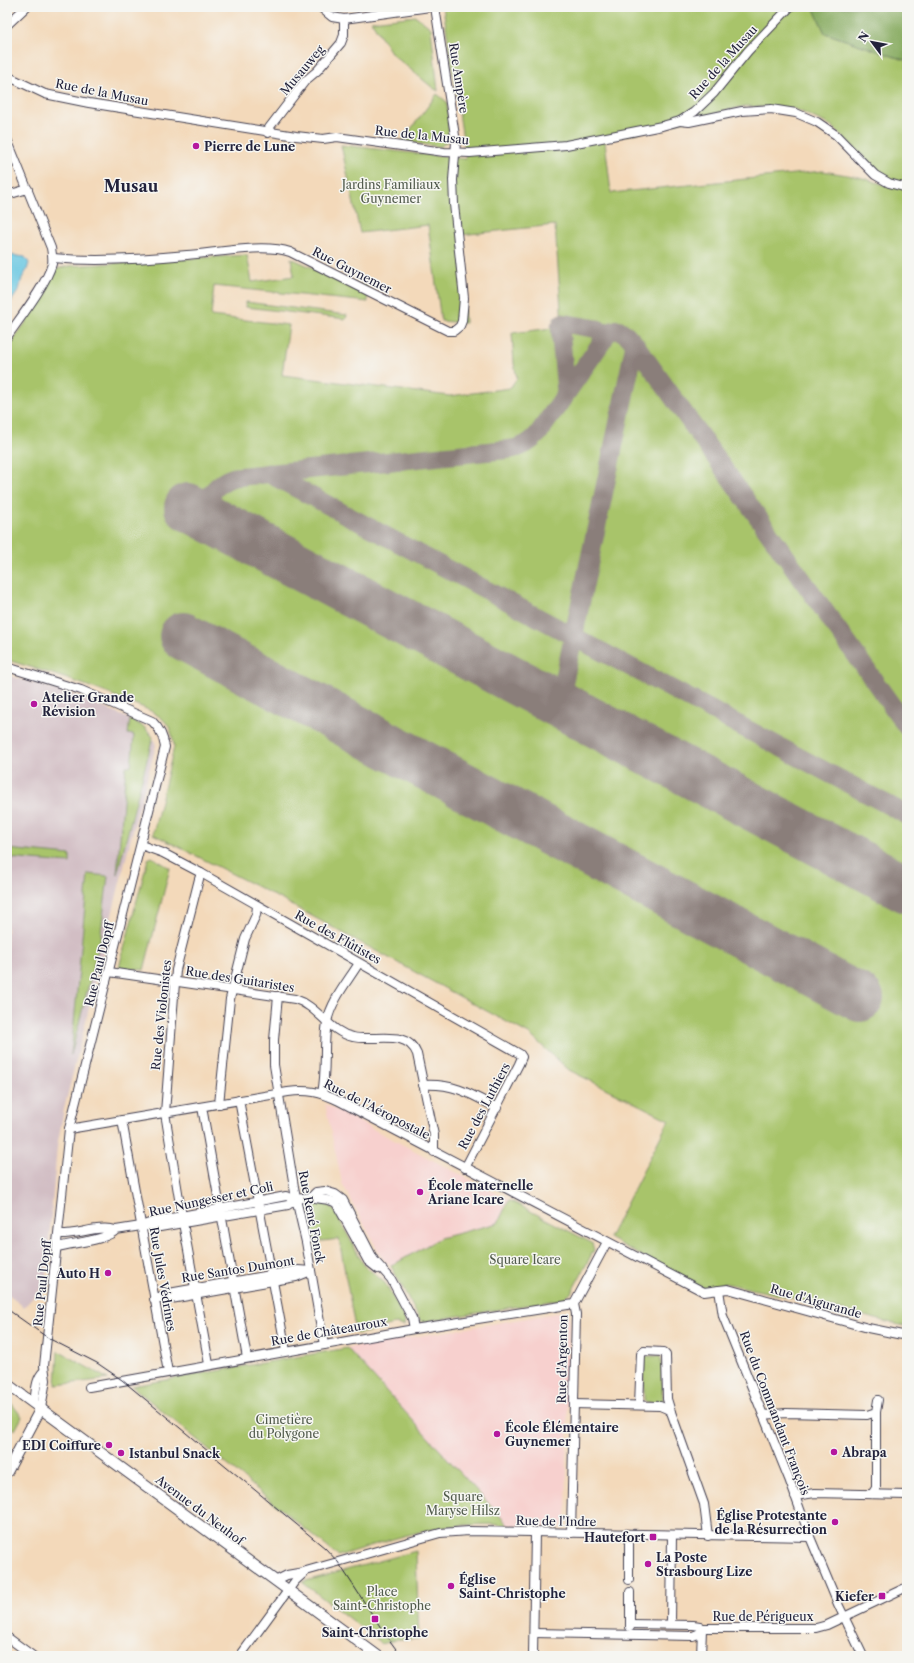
<svg xmlns="http://www.w3.org/2000/svg" width="914" height="1663" viewBox="0 0 914 1663" font-family="'Libre Caslon Text',serif">
  <style>
    .built { fill: #f7d0ce }
    .industrial { fill: #d2bec4 }
    .green { fill: #a8c46b; stroke: #657353; fill-rule: evenodd }
    .forest { fill: #86aa5f; stroke: #54664d }
    .water { fill: #62c5e1; stroke: #42748e }
    .lines { fill: none; stroke-linecap: round; stroke-linejoin: round }
    .taxiway { stroke: #8a7e7a; stroke-width: 19 }
    .runway { stroke: #8a7e7a; stroke-width: 48 }
    .minor-casing { stroke: #413d4e; stroke-width: 10 }
    .tertiary-casing { stroke: #413d4e; stroke-width: 12 }
    .minor { stroke: #fff; stroke-width: 8 }
    .tertiary { stroke: #fff; stroke-width: 10 }
    .tram { stroke: #22223b; stroke-width: 1 }
    .poi-dot { fill: #b5179e; stroke: #f6f6f2; stroke-width: 1.5 }
    .labels { text-anchor: middle; dominant-baseline: central; stroke-width: 3; stroke-linejoin: round; paint-order: stroke }
    .street-label { font-size: 12px; fill: #22223b; stroke: #f6f6f2 }
    .poi-label { font-size: 12px; font-weight: bold; fill: #22223b; stroke: #f6f6f2; text-anchor: start }
    .park-label { font-size: 12px; fill: #515b4c; stroke: #f6f6f2 }
    .district-label { font-size: 16px; font-weight: bold; fill: #22223b; stroke: #f6f6f2 }
  </style>
  <rect width="100%" height="100%" fill="#f6f6f2"/>
  <filter id="ink" filterUnits="userSpaceOnUse"><feTurbulence type="fractalNoise" baseFrequency=".025" numOctaves="2"/><feDisplacementMap in="SourceGraphic" scale="8" xChannelSelector="R" yChannelSelector="G"/><feConvolveMatrix kernelMatrix="1 2 1 2 8 2 1 2 1" color-interpolation-filters="sRGB"/></filter>
  <filter id="wash" filterUnits="userSpaceOnUse"><feTurbulence type="fractalNoise" baseFrequency=".012" numOctaves="4" result="noise"/><feDisplacementMap in="SourceGraphic" scale="16" xChannelSelector="R" yChannelSelector="G"/><feGaussianBlur stdDeviation="0.9" result="paint"/><feColorMatrix in="noise" values="0 0 0 0 0 0 0 0 0 0 0 0 0 0 0 0 0 1.4 0 .05"/><feComposite in="paint" operator="in"/></filter>
  <g filter="url(#wash)">
    <rect width="100%" height="100%" fill="#f3d9ba"/>
    <g class="built">
      <polygon points="325,1104 509,1200 498,1223 440,1238 391,1266 382,1258 342,1183"/>
      <polygon points="563,1312 569,1317 566,1521 560,1527 508,1525 347,1348"/>
    </g>
    <polygon class="industrial" points="7,675 77,696 139,723 151,733 156,745 133,830 64,1109 57,1147 45,1285 24,1307 7,1294"/>
    <g class="green">
      <path d="M 443,7 L 813,7 L 825,33 L 904,60 L 907,59 L 907,1327 L 798,1299 L 724,1283 L 713,1287 L 701,1288 L 609,1238 L 669,1120 L 569,1070 L 529,1034 L 262,889 L 153,834 L 174,747 C 173,735 170,724 160,717 C 150,709 136,705 124,700 C 86,684 47,672 7,660 L 7,348 L 26,322 L 56,269 L 69,266 L 247,255 L 252,282 L 294,276 L 291,258 L 342,281 L 367,286 L 368,302 L 214,286 L 211,316 L 289,325 L 282,375 L 450,396 L 510,388 L 517,378 L 514,364 L 512,333 L 560,327 L 562,323 L 555,225 L 460,235 L 465,323 L 441,321 L 428,225 L 360,233 L 341,145 L 466,159 ZM 745,106 L 795,109 L 832,126 L 895,188 L 859,177 L 823,171 L 611,193 L 605,141 Z"/>
      <polygon points="416,16 431,28 438,91 433,88 392,54 371,21"/>
      <polygon points="437,94 447,102 449,140 440,147 402,141"/>
      <polygon points="246,302 347,315 346,319 246,307"/>
      <polygon points="130,719 144,727 153,737 117,874 126,766 131,766 134,735 128,734"/>
      <polygon points="7,849 70,855 70,863 7,858"/>
      <polygon points="152,857 170,868 144,970 119,967 148,859"/>
      <polygon points="88,874 108,876 100,940 71,1055"/>
      <polygon points="509,1200 592,1243 594,1250 571,1293 564,1299 421,1322 391,1266 440,1238 498,1223"/>
      <polygon points="322,1202 333,1208 364,1265 385,1283 405,1320 404,1326 396,1324 374,1328 370,1332 356,1334 339,1239 315,1242 308,1206 310,1204"/>
      <path d="M 347,1348 L 508,1525 C 488,1524 467,1524 447,1527 C 410,1532 374,1545 338,1556 L 132,1386 Z"/>
      <polygon points="58,1351 108,1379 56,1385"/>
      <polygon points="646,1356 659,1356 661,1358 663,1401 662,1403 645,1402 644,1401 644,1357"/>
      <polygon points="7,1400 12,1404 22,1417 15,1430 7,1425"/>
      <polygon points="416,1551 419,1639 399,1639 382,1644 302,1582"/>
    </g>
    <polygon class="forest" points="813,7 907,7 907,59 904,60 825,33"/>
    <polygon class="water" points="10,255 25,257 29,263 27,270 22,278 19,290 7,307 7,256"/>
    <g class="lines">
      <g class="taxiway">
        <polyline points="560,327 566,393"/>
        <polyline points="604,334 618,329 627,335 635,344 907,727"/>
        <polyline points="268,473 907,815"/>
        <path d="M 200,514 C 210,496 213,484 234,477 L 512,449 C 523,447 530,443 538,434 L 604,339 L 604,334 L 598,329 L 562,323"/>
        <polyline points="559,705 635,344"/>
      </g>
      <g class="runway">
        <polyline points="188,507 907,889"/>
        <polyline points="183,636 860,998"/>
      </g>
    </g>
  </g>
  <g filter="url(#ink)">
    <g class="lines">
      <defs>
        <g id="minor">
          <polyline points="320,7 332,17 344,19 430,7"/>
          <polyline points="7,25 26,7"/>
          <polyline points="7,76 45,94 89,103 296,136 323,139 337,137 444,152 470,153 566,145 662,126 680,121 694,112 714,93 748,51 790,7"/>
          <polyline points="680,121 689,122 742,111 771,109 796,113 817,122 836,135 875,175 889,183 907,188"/>
          <polyline points="268,133 269,128 305,81 317,71 341,43 344,35 344,19"/>
          <path d="M 7,139 L 51,248 C 52,254 53,258 52,264 C 46,285 20,318 7,337"/>
          <polyline points="7,195 28,189"/>
          <path d="M 53,258 C 94,262 145,259 187,255 C 215,253 264,243 290,252 L 448,331 L 454,331 L 460,326 L 462,321 L 464,298 L 454,204 L 453,180 L 456,142 L 435,7"/>
          <path d="M 7,667 L 81,690 L 152,721 C 160,729 163,736 165,747 L 69,1129 L 44,1366 L 46,1380 L 41,1408"/>
          <polyline points="141,845 163,853 201,873 520,1054 522,1057 519,1064 465,1168"/>
          <polyline points="201,873 199,879 176,970 165,1113 183,1223 209,1364"/>
          <path d="M 109,972 L 295,999 C 318,1006 329,1032 353,1037 C 374,1042 407,1028 417,1054 L 434,1135 L 434,1152"/>
          <polyline points="278,996 274,1040 274,1065 296,1199 306,1242 324,1345"/>
          <path d="M 423,1085 C 454,1083 471,1094 497,1108"/>
          <path d="M 322,1093 C 327,1070 323,1046 327,1022 C 331,1001 348,981 359,963"/>
          <polyline points="239,1100 286,1351"/>
          <polyline points="219,1104 230,999 245,939 256,915 257,906"/>
          <polyline points="202,1107 247,1358"/>
          <polyline points="122,1120 168,1372"/>
          <path d="M 69,1129 L 288,1092 C 307,1089 321,1092 339,1101 L 704,1292 L 719,1290 L 723,1316 L 789,1479 L 810,1537 L 838,1604 L 863,1656"/>
          <path d="M 311,1197 C 320,1200 328,1198 336,1203 L 368,1261 L 378,1269"/>
          <polyline points="296,1199 311,1197 316,1192 325,1191 335,1194 343,1200 374,1260 391,1279 412,1318 414,1329"/>
          <polyline points="116,1230 141,1226 155,1221 286,1196 296,1199 288,1205 160,1227 141,1226"/>
          <path d="M 58,1247 C 72,1243 108,1240 116,1230 C 98,1225 78,1235 59,1234"/>
          <polygon points="298,1270 311,1271 296,1277 171,1299 154,1299 169,1293"/>
          <polyline points="719,1290 728,1289 868,1328 907,1336"/>
          <polyline points="89,1387 414,1329 574,1304"/>
          <path d="M 34,1403 C 36,1392 35,1379 44,1371"/>
          <polyline points="574,1404 660,1406 667,1409 671,1412 704,1504 708,1536"/>
          <polyline points="639,1405 641,1354 644,1351 663,1352 666,1355 667,1399 671,1412"/>
          <polyline points="763,1415 786,1413 867,1415 876,1412 878,1400"/>
          <polyline points="872,1494 876,1488 876,1412"/>
          <polyline points="795,1496 815,1493 907,1495"/>
          <polyline points="571,1533 576,1314 574,1304 607,1242"/>
          <polyline points="629,1534 629,1580"/>
          <polyline points="275,1581 287,1575 304,1572"/>
          <polyline points="630,1592 630,1627"/>
          <polyline points="630,1624 693,1625 700,1626 702,1628 816,1628 827,1625 907,1587"/>
          <polyline points="671,1624 672,1535"/>
          <polyline points="534,1633 693,1636 700,1633 702,1628"/>
          <polyline points="7,1637 33,1656"/>
          <polyline points="240,1656 295,1581 306,1571 440,1533 469,1531 810,1537"/>
          <polyline points="533,1656 535,1532"/>
          <polyline points="701,1656 702,1629"/>
        </g>
        <g id="tertiary">
          <polyline points="7,1384 378,1656"/>
          <polyline points="7,1472 41,1408"/>
        </g>
      </defs>
      <use href="#minor" class="minor-casing"/>
      <use href="#tertiary" class="tertiary-casing"/>
      <use href="#minor" class="minor"/>
      <use href="#tertiary" class="tertiary"/>
      <polyline class="tram" points="7,1309 48,1338 97,1363 122,1380 325,1548 338,1562 385,1634 401,1656"/>
    </g>
  </g>
  <g class="poi-dot">
    <circle cx="196" cy="146" r="4"/>
    <circle cx="34" cy="704" r="4"/>
    <circle cx="420" cy="1192" r="4"/>
    <circle cx="108" cy="1273" r="4"/>
    <circle cx="497" cy="1434" r="4"/>
    <circle cx="109" cy="1445" r="4"/>
    <circle cx="834" cy="1452" r="4"/>
    <circle cx="121" cy="1453" r="4"/>
    <circle cx="835" cy="1522" r="4"/>
    <rect x="649" y="1533" width="8" height="8" rx="2"/>
    <circle cx="648" cy="1564" r="4"/>
    <circle cx="451" cy="1586" r="4"/>
    <rect x="878" y="1592" width="8" height="8" rx="2"/>
    <rect x="371" y="1615" width="8" height="8" rx="2"/>
  </g>
  <g class="labels">
    <g class="street-label">
      <text transform="translate(723 62) rotate(-48)">Rue de la Musau</text>
      <text transform="translate(302 70) rotate(-50)">Musauweg</text>
      <text transform="translate(459 78) rotate(81)">Rue Ampère</text>
      <text transform="translate(102 92) rotate(11)">Rue de la Musau</text>
      <text transform="translate(422 135) rotate(6)">Rue de la Musau</text>
      <text transform="translate(352 270) rotate(27)">Rue Guynemer</text>
      <text transform="translate(338 937) rotate(29)">Rue des Flûtistes</text>
      <text transform="translate(99 964) rotate(-76)">Rue Paul Dopff</text>
      <text transform="translate(240 979) rotate(9)">Rue des Guitaristes</text>
      <text transform="translate(161 1015) rotate(-84)">Rue des Violonistes</text>
      <text transform="translate(484 1106) rotate(-62)">Rue des Luthiers</text>
      <text transform="translate(377 1109) rotate(27)">Rue de l'Aéropostale</text>
      <text transform="translate(211 1199) rotate(-12)">Rue Nungesser et Coli</text>
      <text transform="translate(312 1217) rotate(79)">Rue René Fonck</text>
      <text transform="translate(238 1269) rotate(-9)">Rue Santos Dumont</text>
      <text transform="translate(163 1279) rotate(80)">Rue Jules Védrines</text>
      <text transform="translate(42 1283) rotate(-84)">Rue Paul Dopff</text>
      <text transform="translate(816 1301) rotate(16)">Rue d'Aigurande</text>
      <text transform="translate(329 1331) rotate(-10)">Rue de Châteauroux</text>
      <text transform="translate(562 1359) rotate(-89)">Rue d'Argenton</text>
      <text transform="translate(775 1413) rotate(69)">Rue du Commandant François</text>
      <text transform="translate(200 1510) rotate(37)">Avenue du Neuhof</text>
      <text transform="translate(556 1521) rotate(1)">Rue de l'Indre</text>
      <text x="763" y="1616">Rue de Périgueux</text>
    </g>
    <g class="poi-label">
      <text x="204" y="146">Pierre de Lune</text>
      <text x="42" y="697">Atelier Grande<tspan x="42" dy="14">Révision</tspan></text>
      <text x="428" y="1185">École maternelle<tspan x="428" dy="14">Ariane Icare</tspan></text>
      <text x="100" y="1273" text-anchor="end">Auto H</text>
      <text x="505" y="1427">École Élémentaire<tspan x="505" dy="14">Guynemer</tspan></text>
      <text x="101" y="1445" text-anchor="end">EDI Coiffure</text>
      <text x="842" y="1452">Abrapa</text>
      <text x="129" y="1453">Istanbul Snack</text>
      <text x="827" y="1515" text-anchor="end">Église Protestante<tspan x="827" dy="14">de la Résurrection</tspan></text>
      <text x="645" y="1537" text-anchor="end">Hautefort</text>
      <text x="656" y="1557">La Poste<tspan x="656" dy="14">Strasbourg Lize</tspan></text>
      <text x="459" y="1579">Église<tspan x="459" dy="14">Saint-Christophe</tspan></text>
      <text x="874" y="1596" text-anchor="end">Kiefer</text>
      <text x="375" y="1632" text-anchor="middle">Saint-Christophe</text>
    </g>
    <g class="park-label">
      <text x="391" y="184">Jardins Familiaux<tspan x="391" dy="14">Guynemer</tspan></text>
      <text x="525" y="1259">Square Icare</text>
      <text x="284" y="1419">Cimetière<tspan x="284" dy="14">du Polygone</tspan></text>
      <text x="463" y="1496">Square<tspan x="463" dy="14">Maryse Hilsz</tspan></text>
      <text x="382" y="1591">Place<tspan x="382" dy="14">Saint-Christophe</tspan></text>
    </g>
    <g class="district-label">
      <text x="131" y="186">Musau</text>
    </g>
  </g>
  <rect width="914" height="1663" fill="none" stroke="#f6f6f2" stroke-width="24"/>
  <g transform="translate(872 42) rotate(302)" stroke="#f6f6f2" stroke-width="3" paint-order="stroke">
  <path d="M0-3L7 15L0 10L-7 15Z" fill="#22223b"/>
  <text y="-6" font-size="11" font-weight="bold" text-anchor="middle" fill="#22223b">N</text>
  </g>
</svg>
